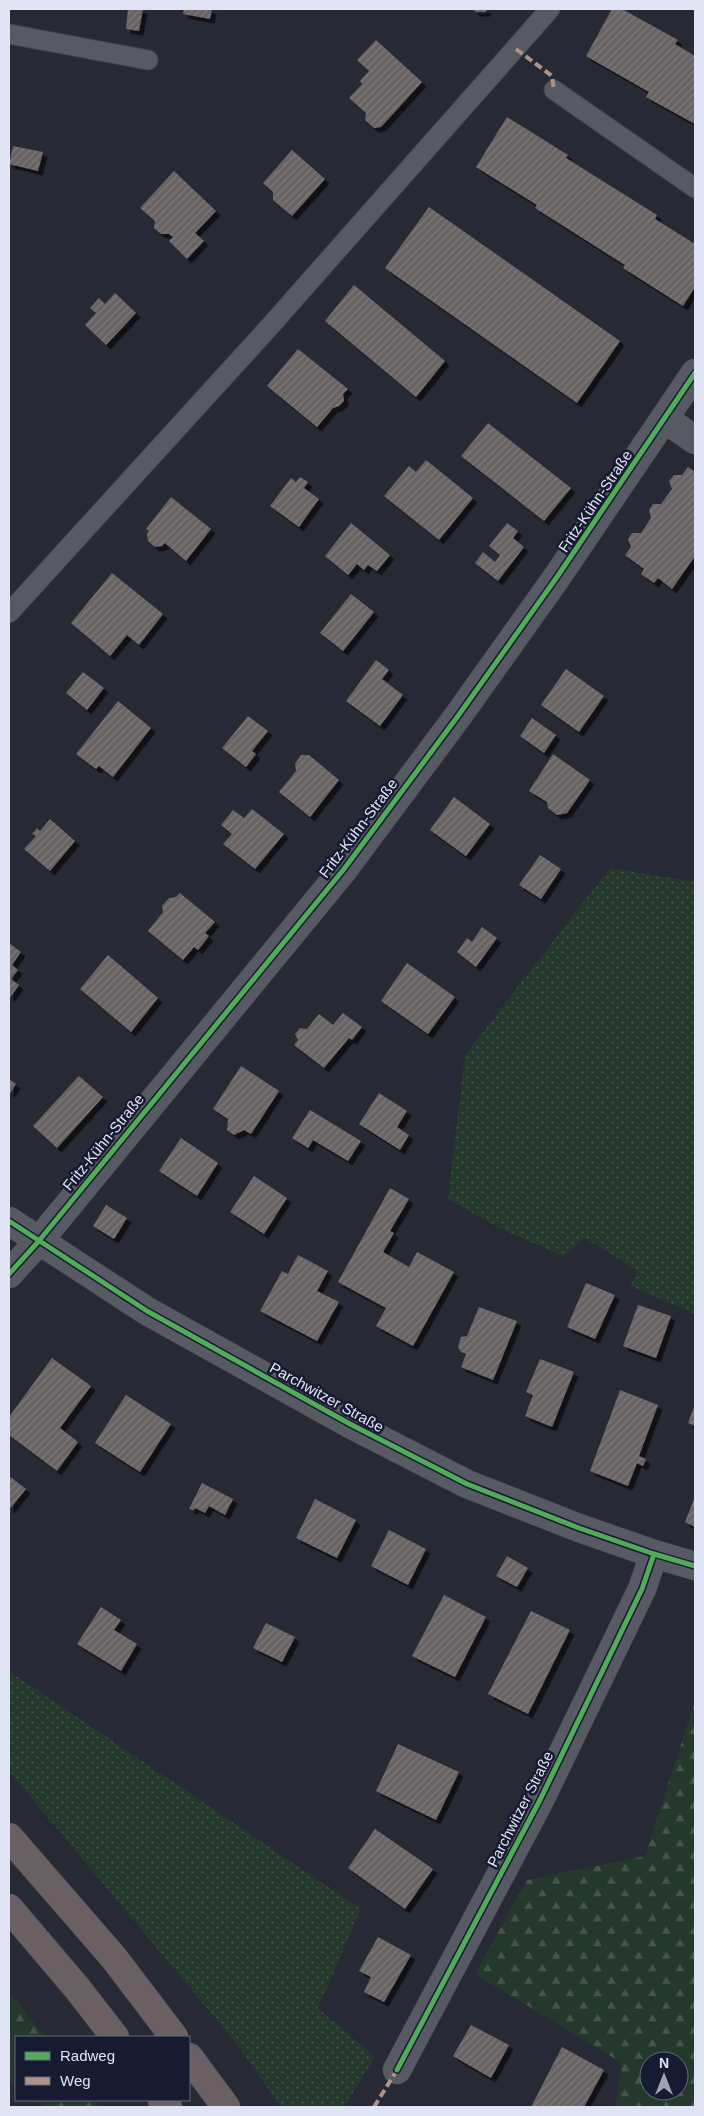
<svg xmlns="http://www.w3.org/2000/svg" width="704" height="2116" viewBox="0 0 704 2116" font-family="Arial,sans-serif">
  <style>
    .grass { fill: url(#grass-dots) }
    .forest { fill: url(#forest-firs); fill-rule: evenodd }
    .building { fill: url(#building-hatch); filter: url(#shadow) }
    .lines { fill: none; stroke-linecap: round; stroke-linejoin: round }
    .service-casing { stroke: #434550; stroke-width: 21 }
    .minor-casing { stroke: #434550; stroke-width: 29 }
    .motorway-casing { stroke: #434550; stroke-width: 29 }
    .service { stroke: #585a63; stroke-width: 19 }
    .minor { stroke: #585a63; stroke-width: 28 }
    .motorway { stroke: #6a6064; stroke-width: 28 }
    .quiet { stroke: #af9288; stroke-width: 4; stroke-dasharray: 8 4; stroke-linecap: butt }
    .cycleway-casing { stroke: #171b31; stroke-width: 8 }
    .cycleway { stroke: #51ab58; stroke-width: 5 }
    .labels { text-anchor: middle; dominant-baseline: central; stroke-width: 5; stroke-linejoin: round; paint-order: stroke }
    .street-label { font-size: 15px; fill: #e1e4f4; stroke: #171b31 }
  </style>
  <defs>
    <pattern id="grass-dots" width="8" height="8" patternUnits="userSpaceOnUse" patternTransform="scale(1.25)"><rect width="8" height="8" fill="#24382c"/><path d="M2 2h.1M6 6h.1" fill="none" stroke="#44554b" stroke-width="1.8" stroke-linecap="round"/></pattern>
    <pattern id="forest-firs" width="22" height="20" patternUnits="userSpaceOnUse" patternTransform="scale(1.25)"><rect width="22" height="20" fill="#24382c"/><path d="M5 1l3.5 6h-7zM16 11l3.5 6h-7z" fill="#44554b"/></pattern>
    <pattern id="building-hatch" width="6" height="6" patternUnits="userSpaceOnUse" patternTransform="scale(1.25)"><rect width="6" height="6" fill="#696363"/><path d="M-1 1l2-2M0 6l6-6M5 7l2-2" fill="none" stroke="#7e797a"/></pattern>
    <filter id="shadow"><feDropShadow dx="4.5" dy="4.5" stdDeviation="0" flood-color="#0009"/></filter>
  </defs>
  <rect width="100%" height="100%" fill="#272935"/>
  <g class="grass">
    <polygon points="610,868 695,882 695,1314 630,1286 638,1271 585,1238 563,1256 499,1228 448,1199 465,1055"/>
    <polygon points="9,1671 361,1909 318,2008 375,2057 344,2107 281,2107 236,2043 9,1771"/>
  </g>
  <g class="forest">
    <path d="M 695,1701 L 695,2107 L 615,2107 L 622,2063 L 475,1974 L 527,1880 L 645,1856 ZM 649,2061 L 679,2061 L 679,2091 L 649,2091 Z"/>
    <polygon points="9,1991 45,2037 16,2037 16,2086 9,2081"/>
    <polygon points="35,2100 93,2100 99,2107 45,2107"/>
  </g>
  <g class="building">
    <polygon points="128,9 143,9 139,31 126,29"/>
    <polygon points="184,9 212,9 210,19 183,14"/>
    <polygon points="472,9 488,9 485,12 476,12"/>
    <polygon points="612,9 622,9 678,40 675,44 695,56 695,124 646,97 649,92 586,56"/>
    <polygon points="376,40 422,82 381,127 374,128 365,120 366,113 349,98 362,84 360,81 369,71 357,60"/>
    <polygon points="507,117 568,155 566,158 657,215 655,219 695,244 695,287 683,306 623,268 625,265 535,208 537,205 476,167"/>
    <polygon points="13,146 43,152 38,171 9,164"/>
    <polygon points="292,150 325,179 292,216 273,200 273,192 263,183"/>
    <polygon points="174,171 216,211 195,233 204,241 187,259 169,241 173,237 169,234 161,234 154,228 155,221 140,208"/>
    <polygon points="429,207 620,341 577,403 385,268"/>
    <polygon points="354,285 445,361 416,397 325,321"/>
    <polygon points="115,293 136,313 106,345 85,325 96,313 90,308 99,298 105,304"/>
    <polygon points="298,349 348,389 343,394 344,401 339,406 333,408 317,427 267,386"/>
    <polygon points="488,423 571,488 544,521 461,456"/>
    <polygon points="426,460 473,498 439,540 384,496 409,466 416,472"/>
    <polygon points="688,467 695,472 695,556 672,589 658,578 654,583 641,574 644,569 625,555 631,547 628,539 632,533 641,533 651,518 649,510 653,504 661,504 672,489 669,481 674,475 682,475"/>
    <polygon points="300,477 308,482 304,488 319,499 299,527 270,506 291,478 296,482"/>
    <polygon points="171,497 211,529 186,561 165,543 162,546 155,547 148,541 147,534 149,531 146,529"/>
    <polygon points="351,523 390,555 377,571 368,565 364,570 357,564 348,575 325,556"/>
    <polygon points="507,523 518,531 513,538 524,547 498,581 475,563 483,552 495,562 500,555 489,546"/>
    <polygon points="112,573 163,614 139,645 127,635 110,656 71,623"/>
    <polygon points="351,594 374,612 343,651 320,633"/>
    <polygon points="376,660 389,670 382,679 403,695 380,726 346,701"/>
    <polygon points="566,669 604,696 579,732 541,705"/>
    <polygon points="83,672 104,688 87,710 66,693"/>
    <polygon points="118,701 151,728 113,777 99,766 96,769 76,754"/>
    <polygon points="248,716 268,731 252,751 256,754 246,767 222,748"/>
    <polygon points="532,718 556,735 544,753 520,736"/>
    <polygon points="553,754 590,780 567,813 557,815 548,808 547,802 529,791"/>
    <polygon points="301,755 309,755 339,780 310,817 279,792 296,771 295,764"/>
    <polygon points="454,797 490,824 466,856 430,830"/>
    <polygon points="252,809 284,834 255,869 223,844 232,834 221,825 233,810 244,818"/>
    <polygon points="50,819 75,841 50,871 24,849 36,836 32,834 37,828 40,831"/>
    <polygon points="540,855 561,869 541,899 519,885"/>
    <polygon points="180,893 215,922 205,933 209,936 198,950 194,947 183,960 148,931 163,912 162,906 169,898 176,897"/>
    <polygon points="482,927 497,938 476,967 457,952 467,938 472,942"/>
    <polygon points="9,943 21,952 12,965 18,970 11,979 19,985 9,999"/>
    <polygon points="108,955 158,998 131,1032 80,989"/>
    <polygon points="407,963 455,997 428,1034 381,1001"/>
    <polygon points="343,1013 362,1027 352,1040 349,1038 324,1068 294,1045 298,1040 295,1034 300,1028 307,1029 319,1014 333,1025"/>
    <polygon points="241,1066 279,1091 251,1134 244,1130 234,1135 227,1130 228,1119 213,1109"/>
    <polygon points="79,1076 103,1097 57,1148 33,1126"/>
    <polygon points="9,1079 16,1084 9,1095"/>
    <polygon points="379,1093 407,1111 397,1127 409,1135 400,1150 359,1124"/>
    <polygon points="310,1110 361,1141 348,1161 313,1140 308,1148 292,1138"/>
    <polygon points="181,1138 218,1163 197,1196 159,1171"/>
    <polygon points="254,1176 287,1198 264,1234 230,1212"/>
    <polygon points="390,1188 409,1199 390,1231 394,1233 383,1252 409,1267 417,1252 454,1272 413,1346 376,1326 386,1308 338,1282"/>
    <polygon points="106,1205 127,1218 114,1239 93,1226"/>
    <polygon points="298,1255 328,1271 317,1291 339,1302 317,1341 260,1311 282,1271 288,1274"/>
    <polygon points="586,1283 615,1295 595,1339 567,1327"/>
    <polygon points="638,1305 671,1316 656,1358 623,1346"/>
    <polygon points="479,1307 517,1321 493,1380 461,1367 466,1354 461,1352 458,1347 461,1337 467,1336"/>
    <polygon points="52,1358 91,1386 60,1428 78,1442 57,1471 9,1435 9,1417"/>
    <polygon points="540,1359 574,1372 552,1427 525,1416 533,1395 526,1392"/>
    <polygon points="620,1390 658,1405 639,1456 646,1459 643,1466 637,1463 628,1486 590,1471"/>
    <polygon points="126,1395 171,1424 140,1472 95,1443"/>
    <polygon points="695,1404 695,1426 688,1423"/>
    <polygon points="9,1476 26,1489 9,1510"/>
    <polygon points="202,1483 233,1499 225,1515 209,1506 205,1513 195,1508 193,1510 189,1509"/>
    <polygon points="315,1499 356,1520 337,1558 296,1538"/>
    <polygon points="694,1499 695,1500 695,1527 685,1522"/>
    <polygon points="389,1530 426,1549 408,1585 371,1566"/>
    <polygon points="507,1556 528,1568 517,1587 496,1576"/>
    <polygon points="444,1595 486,1617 455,1677 412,1656"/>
    <polygon points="101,1607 121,1620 114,1630 137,1644 121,1671 77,1644"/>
    <polygon points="531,1611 570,1630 528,1714 488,1694"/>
    <polygon points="266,1623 295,1637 282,1662 253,1648"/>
    <polygon points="398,1744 459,1772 436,1820 376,1791"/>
    <polygon points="375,1829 433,1869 405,1909 348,1868"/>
    <polygon points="378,1937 411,1955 384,2002 364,1992 371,1977 359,1971"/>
    <polygon points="471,2025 509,2045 491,2078 453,2056"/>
    <polygon points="562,2047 604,2070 584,2107 531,2107"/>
  </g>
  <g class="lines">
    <defs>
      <g id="service">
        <polyline points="9,34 148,60"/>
        <polyline points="554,90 695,188"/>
        <polyline points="9,613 272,324 550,9"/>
      </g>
      <g id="minor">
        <polyline points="665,419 695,440"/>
        <polyline points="9,1221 147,1311 350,1424 467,1484 579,1528 654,1554 695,1566"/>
        <polyline points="9,1274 38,1242 344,869 458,716 557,577 695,373"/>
        <polyline points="397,2070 540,1800 642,1589 654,1554"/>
      </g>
      <g id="motorway">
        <polyline points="9,1837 114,1958 174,2037"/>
        <polyline points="9,1908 77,1988 115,2037"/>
        <polyline points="189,2057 226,2107"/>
        <polyline points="162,2100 168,2107"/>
      </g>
    </defs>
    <use href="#service" class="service-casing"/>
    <use href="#minor" class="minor-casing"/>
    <use href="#motorway" class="motorway-casing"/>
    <use href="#service" class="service"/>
    <use href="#minor" class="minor"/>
    <use href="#motorway" class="motorway"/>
    <g class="quiet">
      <polyline points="516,49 552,76 554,90"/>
      <polyline points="374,2107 397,2070"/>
    </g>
    <defs>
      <g id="cycleway">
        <polyline points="9,1221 147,1311 350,1424 467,1484 579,1528 654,1554 695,1566"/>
        <polyline points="9,1274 38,1242 344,869 458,716 557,577 695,373"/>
        <polyline points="397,2070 540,1800 642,1589 654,1554"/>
      </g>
    </defs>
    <use href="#cycleway" class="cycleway-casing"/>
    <use href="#cycleway" class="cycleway"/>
  </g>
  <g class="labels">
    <g class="street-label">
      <text transform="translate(595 501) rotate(-56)">Fritz-Kühn-Straße</text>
      <text transform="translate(358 828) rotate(-53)">Fritz-Kühn-Straße</text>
      <text transform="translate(103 1142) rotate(-51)">Fritz-Kühn-Straße</text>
      <text transform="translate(327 1397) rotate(29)">Parchwitzer Straße</text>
      <text transform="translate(520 1809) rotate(-63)">Parchwitzer Straße</text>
    </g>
  </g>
  <rect width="704" height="2116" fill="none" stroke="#e1e4f4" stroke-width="20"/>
  <rect x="15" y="2036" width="175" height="65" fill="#171b31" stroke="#686b7f"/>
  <rect x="25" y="2052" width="25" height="8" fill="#51ab58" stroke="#686b7f"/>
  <text x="60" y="2061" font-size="15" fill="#e1e4f4">Radweg</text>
  <rect x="25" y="2077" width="25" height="8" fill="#af9288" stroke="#686b7f"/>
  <text x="60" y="2086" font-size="15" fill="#e1e4f4">Weg</text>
  <g transform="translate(664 2076)"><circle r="24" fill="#171b31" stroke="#686b7f"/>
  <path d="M0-4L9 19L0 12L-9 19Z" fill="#a0a3b1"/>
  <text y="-8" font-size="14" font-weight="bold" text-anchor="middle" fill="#e1e4f4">N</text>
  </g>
</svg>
